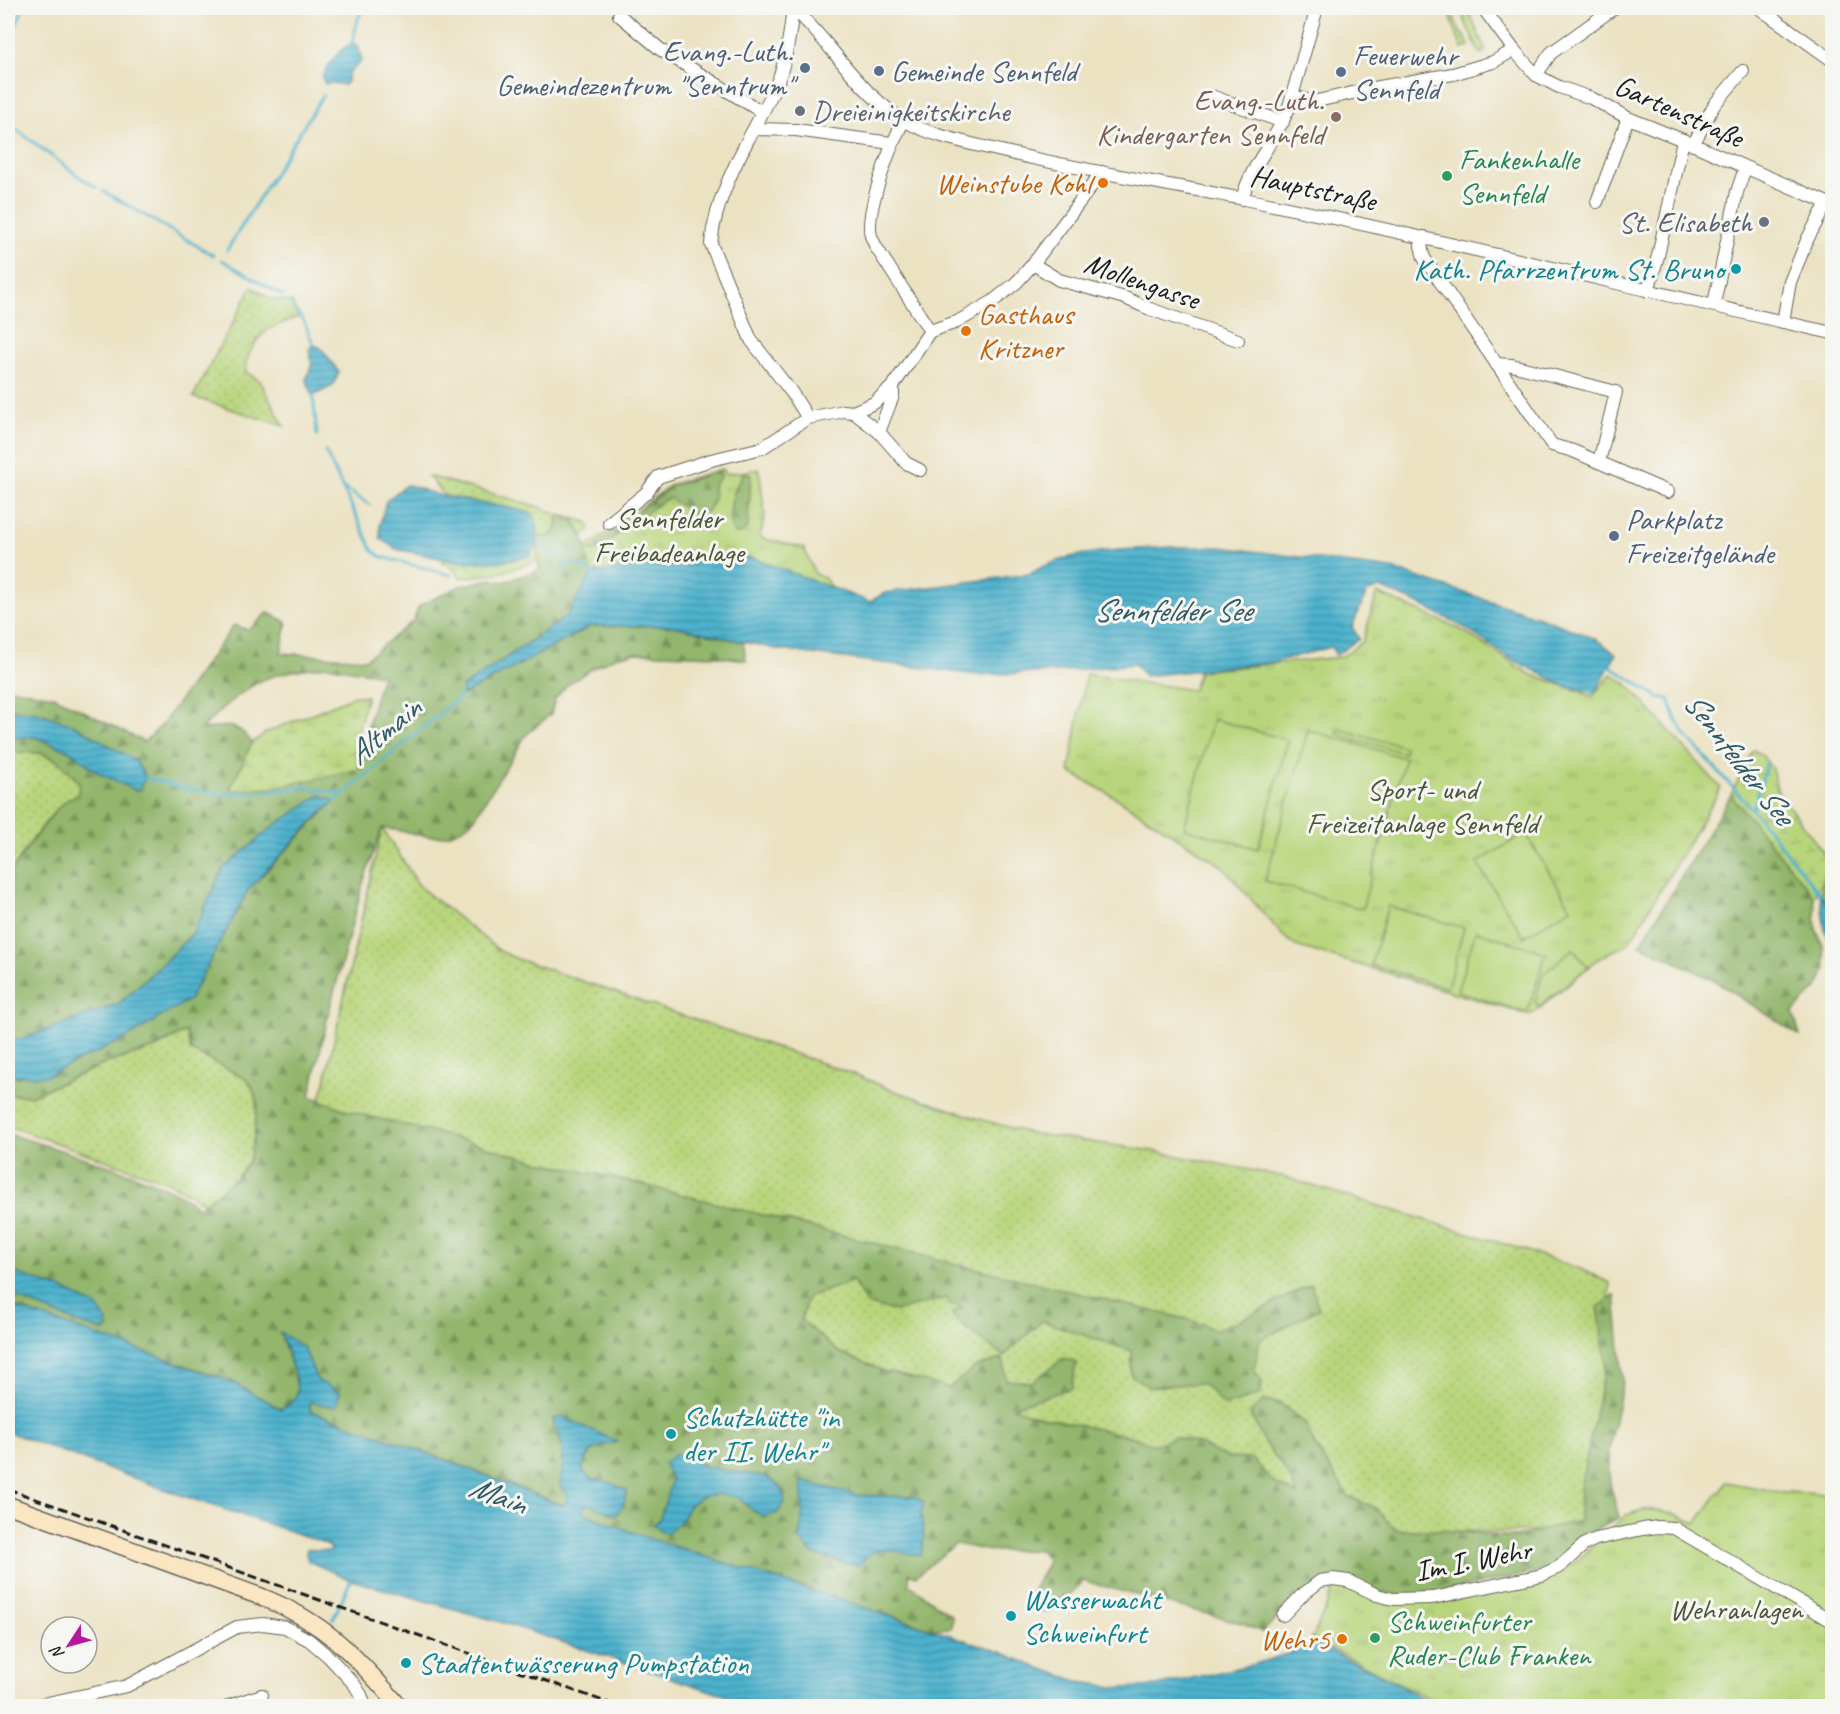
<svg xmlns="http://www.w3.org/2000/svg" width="1840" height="1714" viewBox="0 0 1840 1714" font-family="Caveat,sans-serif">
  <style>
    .grass { fill: url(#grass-dots); stroke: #6a784c; stroke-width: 1.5 }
    .forest { fill: url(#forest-firs); stroke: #576944; stroke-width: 1.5; fill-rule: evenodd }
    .wetland { fill: url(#wetland-marsh); stroke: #6a784c; stroke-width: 1.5 }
    .park { fill: url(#park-tufts); stroke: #6a784c; stroke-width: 1.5; fill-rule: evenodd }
    .garden { fill: #b8d57c; stroke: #6a784c; stroke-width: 1.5 }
    .water { fill: url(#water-rules); stroke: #356774; stroke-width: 1.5 }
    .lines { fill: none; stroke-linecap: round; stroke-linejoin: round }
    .stream { stroke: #4eb2cd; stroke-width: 3 }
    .street-casing { stroke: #646156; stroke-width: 14 }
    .secondary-casing { stroke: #646156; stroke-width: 19 }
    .street { stroke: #fff; stroke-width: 12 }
    .secondary { stroke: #fbe6c4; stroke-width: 16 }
    .rail { stroke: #1c1c1c; stroke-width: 3; stroke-dasharray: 9 4.5; stroke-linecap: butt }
    .service-dot { fill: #5c6f8a; stroke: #f6f6f2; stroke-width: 2 }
    .worship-dot { fill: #6b7280; stroke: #f6f6f2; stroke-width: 2 }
    .education-dot { fill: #8d6e63; stroke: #f6f6f2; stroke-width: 2 }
    .leisure-dot { fill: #2e9e5b; stroke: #f6f6f2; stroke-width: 2 }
    .food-dot { fill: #e8710a; stroke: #f6f6f2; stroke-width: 2 }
    .culture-dot { fill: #0f9aa8; stroke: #f6f6f2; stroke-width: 2 }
    .labels { text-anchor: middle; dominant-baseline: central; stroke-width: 6; stroke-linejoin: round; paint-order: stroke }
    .service-label { font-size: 30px; fill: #4e5e75; stroke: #f6f6f2; text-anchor: start }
    .education-label { font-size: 30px; fill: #785e54; stroke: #f6f6f2; text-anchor: end }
    .worship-label { font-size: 30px; fill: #5b616d; stroke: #f6f6f2; text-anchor: start }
    .street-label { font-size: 30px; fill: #1c1c1c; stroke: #f6f6f2 }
    .leisure-label { font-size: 30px; fill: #27864d; stroke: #f6f6f2; text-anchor: start }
    .food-label { font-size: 30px; fill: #c56008; stroke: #f6f6f2; text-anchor: end }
    .culture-label { font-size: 30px; fill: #0d838f; stroke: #f6f6f2; text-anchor: start }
    .park-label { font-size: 30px; fill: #4b5439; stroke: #f6f6f2 }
    .water-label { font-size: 32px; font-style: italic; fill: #305863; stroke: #f6f6f2 }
  </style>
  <defs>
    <pattern id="grass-dots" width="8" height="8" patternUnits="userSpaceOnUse" patternTransform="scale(1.5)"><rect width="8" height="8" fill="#b8d57c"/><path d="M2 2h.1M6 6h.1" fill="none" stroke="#9eb66b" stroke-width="1.8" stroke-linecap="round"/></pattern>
    <pattern id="forest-firs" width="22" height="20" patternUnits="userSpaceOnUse" patternTransform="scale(1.5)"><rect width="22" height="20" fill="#92b66c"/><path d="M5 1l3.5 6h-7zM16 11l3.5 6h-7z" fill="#769358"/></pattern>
    <pattern id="wetland-marsh" width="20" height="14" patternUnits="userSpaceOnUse" patternTransform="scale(1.5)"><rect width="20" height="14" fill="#b8d57c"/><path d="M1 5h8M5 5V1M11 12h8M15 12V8" fill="none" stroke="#9eb66b"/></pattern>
    <pattern id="park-tufts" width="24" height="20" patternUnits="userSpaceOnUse" patternTransform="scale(1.5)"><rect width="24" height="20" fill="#b8d57c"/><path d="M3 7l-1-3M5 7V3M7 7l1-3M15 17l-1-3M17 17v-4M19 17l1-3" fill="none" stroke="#9eb66b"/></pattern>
    <pattern id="water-rules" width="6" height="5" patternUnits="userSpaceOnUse" patternTransform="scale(1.5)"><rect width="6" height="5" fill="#4eb2cd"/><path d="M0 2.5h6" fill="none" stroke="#4090a6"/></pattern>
  </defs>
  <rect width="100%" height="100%" fill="#f6f6f2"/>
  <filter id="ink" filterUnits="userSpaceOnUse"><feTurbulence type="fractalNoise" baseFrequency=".0167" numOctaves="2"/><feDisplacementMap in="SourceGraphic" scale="12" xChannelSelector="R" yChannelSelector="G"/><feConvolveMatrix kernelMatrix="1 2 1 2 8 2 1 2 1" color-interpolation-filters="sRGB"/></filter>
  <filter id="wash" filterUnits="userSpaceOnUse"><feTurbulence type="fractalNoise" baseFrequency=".008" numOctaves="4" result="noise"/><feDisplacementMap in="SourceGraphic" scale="24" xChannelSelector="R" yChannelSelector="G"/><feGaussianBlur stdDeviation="1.35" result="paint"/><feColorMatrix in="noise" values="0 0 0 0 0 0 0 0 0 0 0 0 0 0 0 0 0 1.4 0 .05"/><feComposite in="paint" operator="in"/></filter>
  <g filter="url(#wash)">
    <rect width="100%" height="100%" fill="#ebe2c2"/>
    <g class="grass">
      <path d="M 252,287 L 271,299 L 292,302 L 298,317 C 288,321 276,325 267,331 C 257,337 243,360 246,372 L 260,381 L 284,426 L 193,397 Z"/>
      <polygon points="428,476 540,507 559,515 556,529 549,536 537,537 538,526 522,511 445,496"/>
      <polygon points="572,518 587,522 590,527 588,532 583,536"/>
      <polygon points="537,544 538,561 499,573 461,578 451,566 441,563 445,559 486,562 529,556"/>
      <path d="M 39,752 L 61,763 L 79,782 L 78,796 C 52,803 24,854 8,876 L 8,753 Z"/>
      <polygon points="382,828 420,887 500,951 515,958 859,1076 892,1090 983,1120 1029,1133 1153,1151 1281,1176 1524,1250 1578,1268 1610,1283 1603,1412 1584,1528 1515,1532 1396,1530 283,1223 324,1085"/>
      <path d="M 186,1031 L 191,1051 C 207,1059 241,1071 251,1085 C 261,1098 256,1147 249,1162 C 240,1179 219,1191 205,1203 L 171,1183 L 8,1126 L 8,1094 L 30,1096 L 107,1063 L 155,1048 Z"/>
    </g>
    <g class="forest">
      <polygon points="719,470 721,476 713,486 714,498 707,512 693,514 661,502 595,551 590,552 588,550 670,487"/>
      <path d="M 744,472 L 751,475 L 748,527 L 741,534 L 734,534 C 725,515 733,489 744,472 Z"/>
      <path d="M 559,515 L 572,518 L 583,536 L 592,573 L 567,616 L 463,687 L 461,696 L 591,626 L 674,626 L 743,642 L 746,660 L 716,656 L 635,653 L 615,657 L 591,669 L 566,686 L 555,699 L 551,714 L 526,735 L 474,819 C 443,849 419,832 382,828 L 363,883 L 329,1011 L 310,1096 L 348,1111 L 456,1138 L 536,1161 L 628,1181 L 948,1262 L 1190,1320 L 1217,1330 L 1249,1316 L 1311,1284 L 1319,1309 L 1260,1340 L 1254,1370 L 1262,1381 L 1261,1394 L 1225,1406 L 1202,1383 L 1148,1387 L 1131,1375 L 1132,1351 L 1042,1321 L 1004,1356 L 958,1323 L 952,1314 L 962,1307 L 948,1304 L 947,1298 L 896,1311 L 867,1305 L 853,1281 L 808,1297 L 801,1320 L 839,1352 L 884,1371 L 949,1388 L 974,1368 L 1003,1358 L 1006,1380 L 1032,1382 L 1064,1358 L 1076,1363 L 1072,1388 L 1013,1407 L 1029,1414 L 1133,1437 L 1154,1445 L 1175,1437 L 1199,1444 L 1228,1458 L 1252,1459 L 1274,1483 L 1298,1495 L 1288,1474 L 1265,1443 L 1250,1414 L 1264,1400 L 1280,1403 L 1305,1423 L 1315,1446 L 1348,1496 L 1375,1508 L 1396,1530 L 1442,1530 L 1516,1537 L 1579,1521 L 1580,1489 L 1606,1363 L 1598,1307 L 1615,1295 L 1623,1381 L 1609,1450 L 1609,1471 L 1610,1484 L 1619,1517 L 1582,1537 L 1574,1554 L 1559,1567 L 1408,1599 L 1333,1579 L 1302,1595 L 1262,1632 L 1245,1624 L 1084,1581 L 1049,1613 L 1029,1610 L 1031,1593 L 1048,1562 L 1041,1550 L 991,1551 L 956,1544 L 916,1576 L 909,1573 L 909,1584 L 952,1616 L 951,1628 L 932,1629 L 645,1537 L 452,1462 L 310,1411 L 310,1402 L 317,1380 L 304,1348 L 280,1333 C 284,1345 299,1381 297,1392 C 295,1402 288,1405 281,1409 L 230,1381 L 8,1305 L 8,1297 L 13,1296 L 83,1325 L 104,1331 L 108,1323 L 69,1292 L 8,1270 L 8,1134 C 48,1146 88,1158 128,1173 C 153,1182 177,1191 199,1207 L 237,1177 L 249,1161 L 254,1137 L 257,1105 L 252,1086 L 243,1077 L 191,1051 L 186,1031 L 155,1048 L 107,1063 L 30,1096 L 8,1094 L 8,1075 L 19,1077 L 189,1000 L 249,889 L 334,801 L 320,795 L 272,827 L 222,870 L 194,932 L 160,966 L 118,1004 L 22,1039 L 8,1039 L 8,876 L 37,834 L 57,809 L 69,798 L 78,796 L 79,782 C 52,753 47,751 8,753 L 8,738 L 35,737 L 70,751 L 99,773 L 135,761 L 76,726 L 37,712 L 8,710 L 8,688 L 54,696 L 144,742 L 161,726 L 234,625 L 248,630 L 268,613 L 287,622 L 281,653 L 366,659 L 414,620 L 419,606 L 460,586 L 490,579 L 504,582 L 539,570 L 537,537 L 549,536 L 556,529 ZM 327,666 L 382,675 L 363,741 L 360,769 L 230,789 L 252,743 C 237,720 225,727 201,729 C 218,713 235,696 255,684 C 276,672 304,669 327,666 Z"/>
      <polygon points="1731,795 1814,896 1816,929 1823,946 1826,969 1817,988 1793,1012 1800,1036 1714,980 1640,945"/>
      <polygon points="1832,868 1832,909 1820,894 1827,872"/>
    </g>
    <g class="wetland">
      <path d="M 354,696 L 367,696 C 361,719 351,746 360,769 L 272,788 L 230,790 L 252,743 L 265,733 Z"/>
      <polygon points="1753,750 1762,755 1772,769 1778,792 1826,856 1827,873 1814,896 1731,795"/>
    </g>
    <g class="park">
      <path d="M 722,469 L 725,474 L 759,469 L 765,514 L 760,538 L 804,548 L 815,574 L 825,578 L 832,589 L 753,558 L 715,555 L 686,566 L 631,567 L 592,573 L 585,549 L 672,484 ZM 719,470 L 721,476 L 713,486 L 714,498 L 707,512 L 693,514 L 669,498 L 661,502 L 596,551 L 589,551 L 670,487 ZM 744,472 L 751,475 L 748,527 L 741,534 L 734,534 C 725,515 733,489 744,472 Z"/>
      <polygon points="1377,593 1460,629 1530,674 1593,696 1611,674 1627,684 1721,788 1629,943 1598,959 1534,1013 1528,1015 1296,946 1283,936 1222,866 1113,796 1069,772 1086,674 1193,690 1199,671 1342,657 1363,641"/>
      <polygon points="1726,1482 1774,1491 1832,1495 1832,1706 1444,1706 1312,1639 1336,1584 1442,1602 1543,1582 1578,1560 1626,1515 1643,1510 1658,1510 1675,1514 1696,1523"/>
    </g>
    <g class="garden">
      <polygon points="1447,8 1450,8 1461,34 1464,34 1469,46 1462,49"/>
      <polygon points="1459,8 1467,8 1486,51 1480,54"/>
      <polygon points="1213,719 1288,740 1258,849 1184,828"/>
      <polygon points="1339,729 1405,747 1404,753 1337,734"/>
      <polygon points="1308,730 1405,758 1362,909 1265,881"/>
      <polygon points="1525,833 1571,908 1524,937 1477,863"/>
      <polygon points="1388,906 1464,928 1447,988 1371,965"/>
      <polygon points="1476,931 1546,953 1527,1013 1457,991"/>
      <polygon points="1573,949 1588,967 1538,1007 1535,1001 1543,974"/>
    </g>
    <g class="water">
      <path d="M 352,43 L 358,46 L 362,60 L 348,74 L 347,82 L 344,85 L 334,83 L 325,84 L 322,77 C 328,64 339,49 352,43 Z"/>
      <polygon points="313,344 321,348 339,372 333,386 313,396 306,379 312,364 309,350"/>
      <path d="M 406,485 C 418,486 422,490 432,493 C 465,503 500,503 533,514 C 540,531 539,541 529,556 L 498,562 L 458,562 L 396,549 L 380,538 L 380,524 L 386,501 Z"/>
      <path d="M 1169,547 L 1221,547 L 1392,569 L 1542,618 L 1596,639 L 1616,654 L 1595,693 L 1565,686 L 1508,657 L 1462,626 L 1413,601 L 1380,588 L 1367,592 L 1352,627 L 1359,639 L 1336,655 L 1331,647 L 1274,662 L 1145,676 L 1135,664 L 1055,672 L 977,675 L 780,650 L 674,626 L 591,626 L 461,696 L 463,687 L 567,616 L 592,573 L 631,567 L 686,566 L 715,555 L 753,558 L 870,602 L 884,593 L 1030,574 C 1071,548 1121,551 1169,547 Z"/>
      <polygon points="8,710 37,712 76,726 136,761 146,778 137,791 99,773 70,751 35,737 8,738"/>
      <polygon points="320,795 335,801 312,822 249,889 189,1000 125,1039 46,1076 8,1075 8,1039 22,1039 118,1004 160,966 194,932 222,870 272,827"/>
      <polygon points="1820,894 1832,909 1832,954 1831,942 1825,930"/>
      <polygon points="8,1270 69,1292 97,1307 108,1323 104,1331 83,1325 13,1296 8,1297"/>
      <path d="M 8,1305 L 230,1381 L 281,1409 C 288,1405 295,1401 297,1392 C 299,1380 284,1344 280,1332 L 304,1348 L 317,1380 L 340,1392 L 336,1407 L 310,1402 L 310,1411 L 452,1462 L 563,1506 L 568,1497 L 560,1484 C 566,1455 564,1446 552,1419 L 563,1417 L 618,1442 C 598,1446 587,1448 582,1470 L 590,1478 L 611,1483 L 627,1491 L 623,1507 L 616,1515 L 589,1504 L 584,1506 L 583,1513 L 645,1537 L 1002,1652 L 1031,1665 L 1081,1682 L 1121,1688 L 1157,1686 L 1255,1664 L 1290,1653 L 1305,1645 L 1316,1643 L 1344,1658 L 1391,1679 L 1433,1706 L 752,1706 L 723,1695 L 504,1623 L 351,1580 L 308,1561 L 306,1553 L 307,1549 L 329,1551 L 332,1550 L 328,1545 L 319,1541 L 172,1492 L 8,1432 Z"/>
      <polygon points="675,1454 690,1458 706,1467 767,1477 781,1487 785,1501 778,1513 763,1517 748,1507 739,1498 722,1494 703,1496 690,1505 680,1522 668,1533 660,1531 654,1525 660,1518 672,1480 664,1464"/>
      <path d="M 801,1481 L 856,1495 L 916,1497 L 924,1502 L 921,1515 L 924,1537 L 921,1555 C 895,1554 877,1539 859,1565 L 843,1563 L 813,1554 L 800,1540 L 803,1507 Z"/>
    </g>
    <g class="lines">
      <g class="stream">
        <polyline points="352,43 358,19 363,8"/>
        <polyline points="9,61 15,29 23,8"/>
        <polyline points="8,123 78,176 96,187"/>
        <polyline points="103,191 213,255"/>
        <polyline points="227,250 323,95"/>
        <polyline points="222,260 283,296"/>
        <polyline points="292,306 304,321 313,344"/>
        <polyline points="313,396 317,435"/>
        <polyline points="325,451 373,551 382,557 451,575"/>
        <polyline points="344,488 370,505"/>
        <polyline points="537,544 558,555"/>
        <polyline points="562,570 565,565 572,562 592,573"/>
        <polyline points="1610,666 1658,697 1669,699 1676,720 1686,736 1753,810 1820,894"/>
        <polyline points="146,778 184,788 220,794 258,793 305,787 343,794"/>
        <polyline points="335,801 461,696"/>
        <polyline points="1753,810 1767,762"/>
        <polyline points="333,1619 351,1580"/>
      </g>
    </g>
  </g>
  <g filter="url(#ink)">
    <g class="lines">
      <defs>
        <g id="street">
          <path d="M 793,8 C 833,44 859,95 907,122 C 932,136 969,143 997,150 C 1079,170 1162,183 1244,199 C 1441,239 1636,289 1832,333"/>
          <path d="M 793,8 C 790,34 786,64 775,88 C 751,137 716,189 711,244 L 751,340 L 792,393 L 808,418"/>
          <polyline points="1483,8 1514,50 1536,75 1559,87 1591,98 1628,118 1683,140 1832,205"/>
          <polyline points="1759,8 1832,60"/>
          <polyline points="619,15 661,50 762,112"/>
          <polyline points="1536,75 1551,53 1614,8"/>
          <polyline points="1211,96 1283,122"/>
          <polyline points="1293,96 1313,102 1374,88 1453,74 1493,62 1514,50"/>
          <path d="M 904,120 C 891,144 869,202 870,229 C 870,236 873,241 876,247 L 930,331"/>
          <polyline points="754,129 796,130 891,143"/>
          <polyline points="1693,145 1714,105 1743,71"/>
          <path d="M 1242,199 C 1251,165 1275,141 1288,110 L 1317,8"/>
          <polyline points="1597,202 1628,118"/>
          <polyline points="1424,237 1421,246 1424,258 1552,445 1573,451 1668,492"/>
          <polyline points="1033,264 1059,280 1125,298 1150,309 1238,340"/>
          <polyline points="1648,291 1658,256 1683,140"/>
          <polyline points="1714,304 1737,192 1745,168"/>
          <polyline points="1783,322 1790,282 1808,238 1827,203"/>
          <polyline points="1496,364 1512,365 1616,392 1599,462"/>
          <polyline points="853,412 879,432 906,463 920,470"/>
          <polyline points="879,432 893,396 893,386"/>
          <polyline points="609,523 646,493 658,477 711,460 762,448 808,418 844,411 853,412 874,403 893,386 930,331 957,322 992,302 1017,282 1033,264 1102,172"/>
          <polyline points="1283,1615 1302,1595 1320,1581 1333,1579 1348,1581 1377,1595 1393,1599 1433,1598 1542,1575 1559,1567 1585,1544 1596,1539 1643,1529 1658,1527 1674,1528 1832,1621"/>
          <polyline points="20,1706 38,1705 127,1686 237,1627 263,1624 285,1627 309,1640 329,1657 354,1684 361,1695 365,1706"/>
          <polyline points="229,1706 262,1695"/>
        </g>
        <path id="secondary" d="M 8,1505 L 262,1597 C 325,1622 356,1656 399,1706"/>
      </defs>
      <use href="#street" class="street-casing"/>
      <use href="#secondary" class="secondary-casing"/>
      <use href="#street" class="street"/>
      <use href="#secondary" class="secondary"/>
      <polyline class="rail" points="8,1489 617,1706"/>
    </g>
  </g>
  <g class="service-dot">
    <circle cx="805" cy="68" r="6"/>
    <circle cx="879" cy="71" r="6"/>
    <circle cx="1341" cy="72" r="6"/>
    <circle cx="1614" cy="536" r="6"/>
  </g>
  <g class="worship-dot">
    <circle cx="800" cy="111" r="6"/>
    <circle cx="1764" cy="222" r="6"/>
  </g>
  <circle class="education-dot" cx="1336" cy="117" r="6"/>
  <g class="leisure-dot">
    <circle cx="1447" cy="176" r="6"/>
    <circle cx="1375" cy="1638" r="6"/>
  </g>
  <g class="food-dot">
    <circle cx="1103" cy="183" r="6"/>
    <circle cx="966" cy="331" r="6"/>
    <circle cx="1342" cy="1639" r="6"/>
  </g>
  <g class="culture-dot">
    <circle cx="1736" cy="269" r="6"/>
    <circle cx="671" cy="1434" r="6"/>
    <circle cx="1011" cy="1616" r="6"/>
    <circle cx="406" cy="1663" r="6"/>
  </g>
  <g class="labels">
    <g class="service-label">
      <text x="793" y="51" text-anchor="end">Evang.-Luth.<tspan x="793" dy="34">Gemeindezentrum "Senntrum"</tspan></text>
      <text x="1353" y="55">Feuerwehr<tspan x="1353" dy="34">Sennfeld</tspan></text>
      <text x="891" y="71">Gemeinde Sennfeld</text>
      <text x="1626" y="519">Parkplatz<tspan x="1626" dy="34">Freizeitgelände</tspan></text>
    </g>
    <g class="education-label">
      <text x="1324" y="100">Evang.-Luth.<tspan x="1324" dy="34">Kindergarten Sennfeld</tspan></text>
    </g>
    <g class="worship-label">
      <text x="812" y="111">Dreieinigkeitskirche</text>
      <text x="1752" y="222" text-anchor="end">St. Elisabeth</text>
    </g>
    <g class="street-label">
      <text transform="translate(1679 111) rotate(24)">Gartenstraße</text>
      <text transform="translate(1313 188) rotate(12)">Hauptstraße</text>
      <text transform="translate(1142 281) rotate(19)">Mollengasse</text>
      <text transform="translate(1473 1560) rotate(-11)">Im I. Wehr</text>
    </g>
    <g class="leisure-label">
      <text x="1459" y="159">Fankenhalle<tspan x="1459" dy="34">Sennfeld</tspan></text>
      <text x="1387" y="1621">Schweinfurter<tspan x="1387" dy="34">Ruder-Club Franken</tspan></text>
    </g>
    <g class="food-label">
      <text x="1091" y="183">Weinstube Kohl</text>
      <text x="978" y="314" text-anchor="start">Gasthaus<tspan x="978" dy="34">Kritzner</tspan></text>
      <text x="1330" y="1639">Wehr5</text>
    </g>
    <g class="culture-label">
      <text x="1724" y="269" text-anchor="end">Kath. Pfarrzentrum St. Bruno</text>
      <text x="683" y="1417">Schutzhütte "in<tspan x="683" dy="34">der II. Wehr"</tspan></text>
      <text x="1023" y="1599">Wasserwacht<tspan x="1023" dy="34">Schweinfurt</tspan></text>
      <text x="418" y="1663">Stadtentwässerung Pumpstation</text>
    </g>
    <g class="park-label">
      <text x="669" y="518">Sennfelder<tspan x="669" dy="34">Freibadeanlage</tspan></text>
      <text x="1422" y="789">Sport- und<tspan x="1422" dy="34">Freizeitanlage Sennfeld</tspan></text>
      <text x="1736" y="1609">Wehranlagen</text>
    </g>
    <g class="water-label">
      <text x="1172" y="610">Sennfelder See</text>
      <text transform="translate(384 731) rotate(-40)">Altmain</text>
      <text transform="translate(1739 758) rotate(52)">Sennfelder See</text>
      <text transform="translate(498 1495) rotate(20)">Main</text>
    </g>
  </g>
  <rect width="1840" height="1714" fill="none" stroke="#f6f6f2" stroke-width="30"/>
  <g transform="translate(69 1645) rotate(234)"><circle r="28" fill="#f6f6f2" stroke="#9f9f9c" stroke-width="1.5"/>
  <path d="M0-4.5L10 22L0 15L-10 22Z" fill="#b5179e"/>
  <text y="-9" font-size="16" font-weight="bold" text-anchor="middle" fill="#1c1c1c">N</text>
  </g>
</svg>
